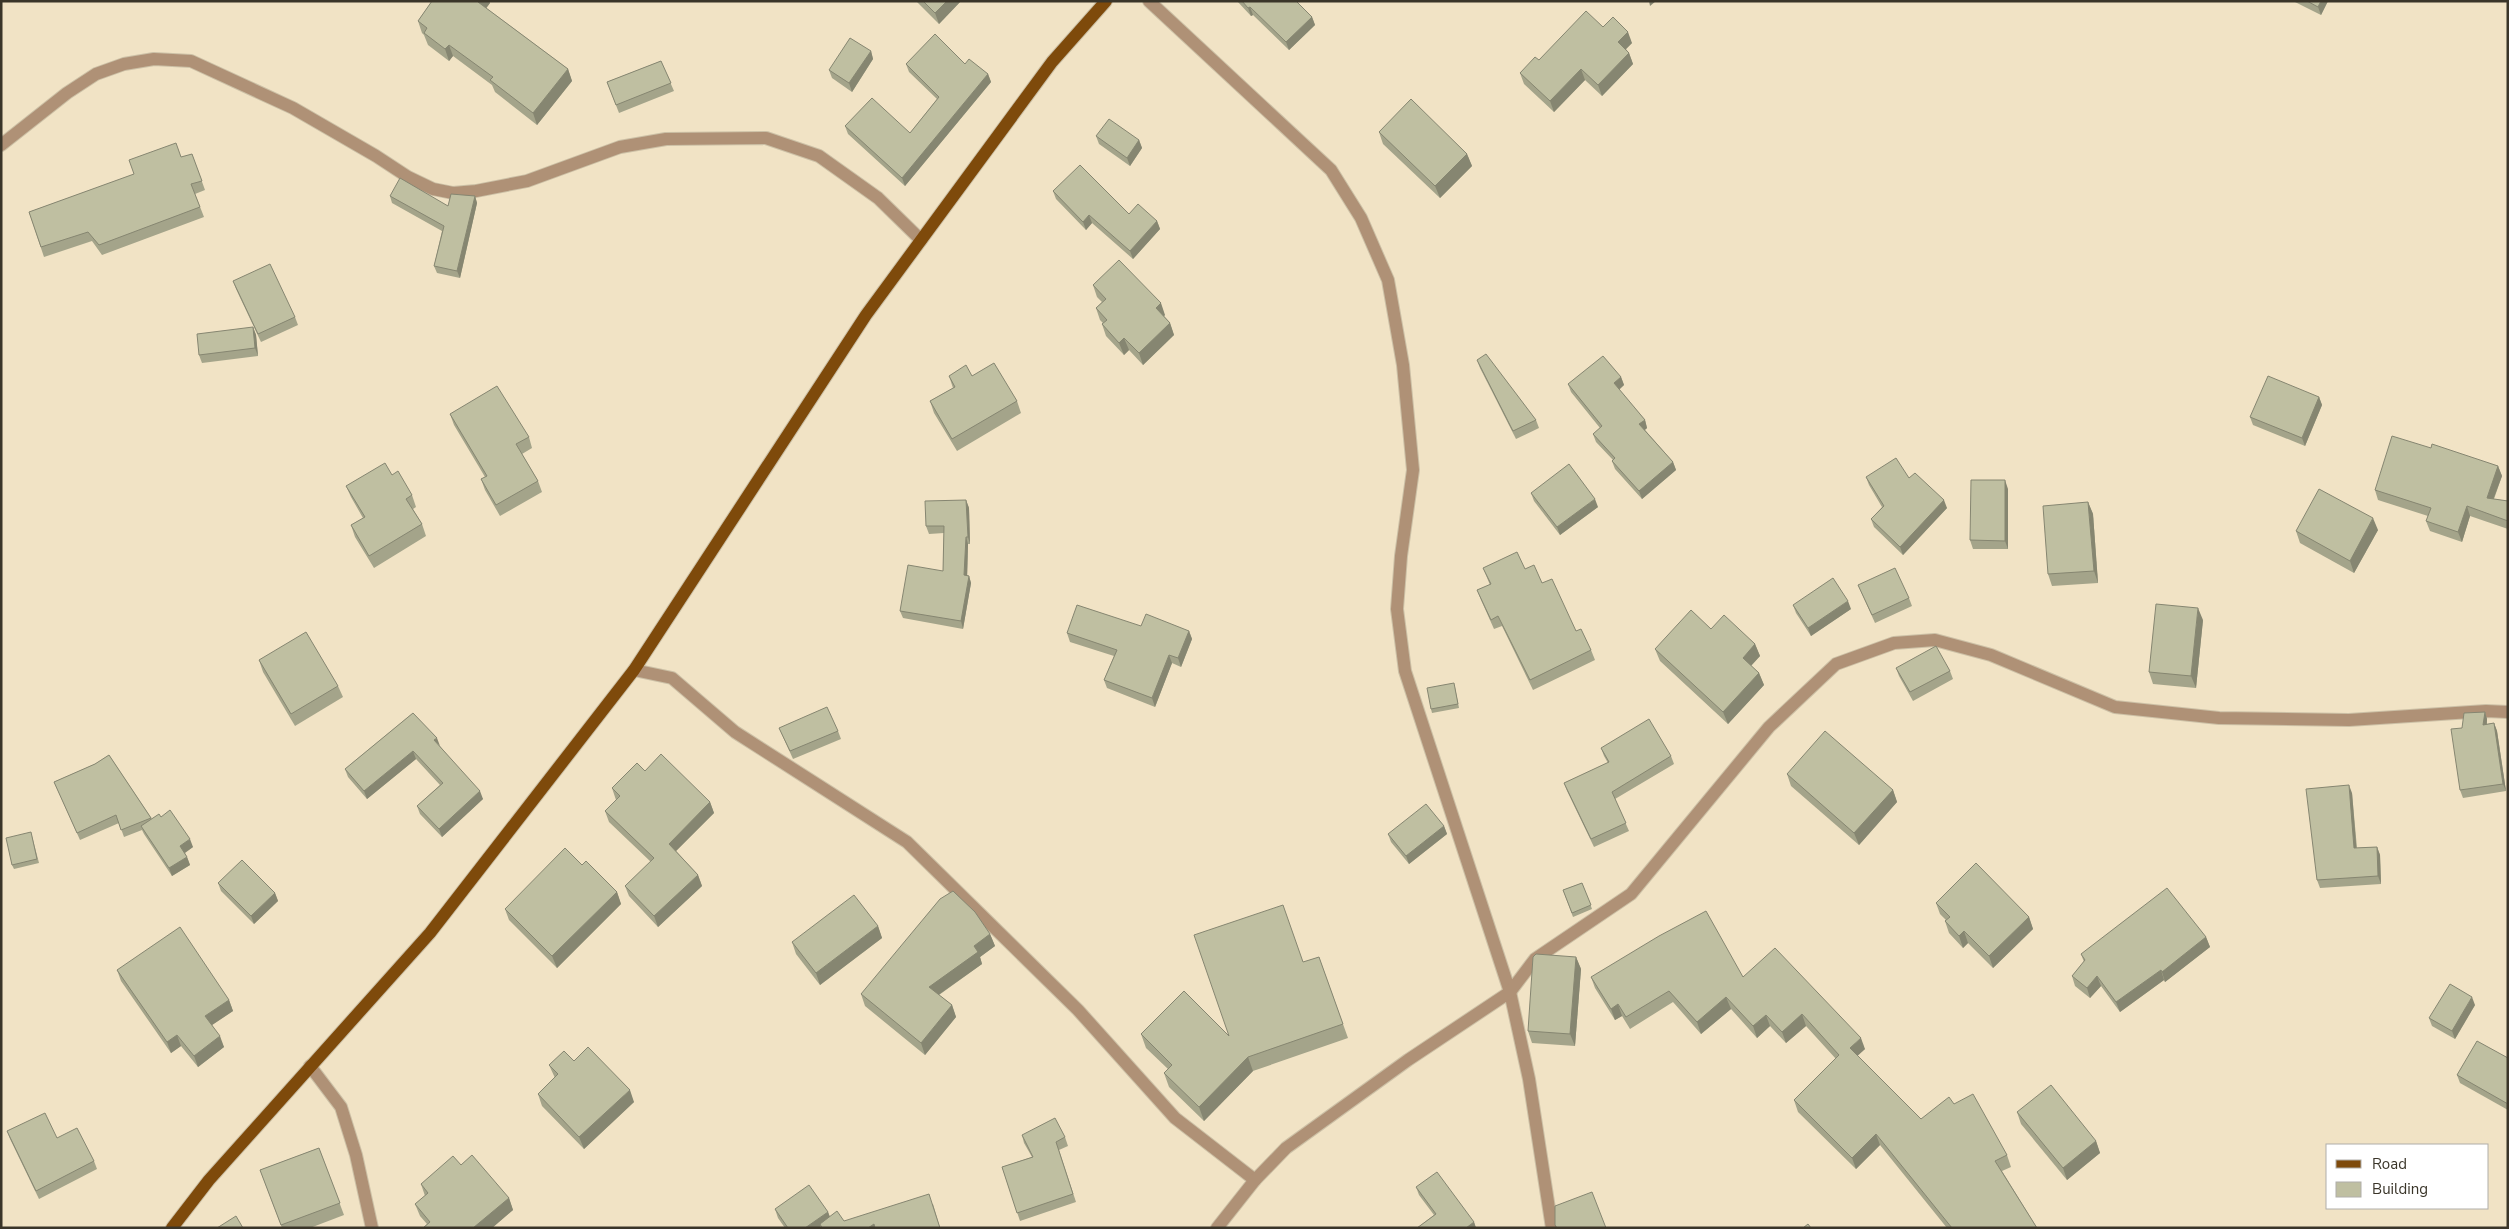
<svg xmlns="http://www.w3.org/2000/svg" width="2509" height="1229" viewBox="0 0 2509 1229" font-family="'Nunito Sans',sans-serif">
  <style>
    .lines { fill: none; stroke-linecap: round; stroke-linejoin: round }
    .minor-casing { stroke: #ccc0a6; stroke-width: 14 }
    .major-casing { stroke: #ccc0a6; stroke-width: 14 }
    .minor { stroke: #af9176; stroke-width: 12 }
    .major { stroke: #7e4a0b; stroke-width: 12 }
    .wall { fill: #a4a48a }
    .shaded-wall { fill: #868671 }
    .building { fill: #bfbfa1; stroke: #868671 }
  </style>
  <rect width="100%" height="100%" fill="#f1e3c5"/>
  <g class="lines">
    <defs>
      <g id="minor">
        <polyline points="1149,1 1331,170 1361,218 1388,280 1403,365 1413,470 1401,556 1397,609 1405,671 1510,992 1529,1079 1552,1228"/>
        <polyline points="1,145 67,93 96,74 124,64 154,59 191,61 293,108 376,156 408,177 433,189 453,193 476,191 527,181 620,147 666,139 766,138 819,156 878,198 921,240"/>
        <polyline points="634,670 672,678 735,732 907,842 1078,1010 1175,1118 1255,1180"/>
        <polyline points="310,1066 341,1107 356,1155 372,1228"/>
        <polyline points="1217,1228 1255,1180 1286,1148 1408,1060 1510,992 1535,959 1631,894 1769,727 1836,664 1894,643 1935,640 1991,655 2115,707 2219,718 2349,720 2486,711 2508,712"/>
      </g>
      <polyline id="major" points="172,1228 209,1180 430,933 634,670 866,315 1052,62 1106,1"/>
    </defs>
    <use href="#minor" class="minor-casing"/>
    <use href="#major" class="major-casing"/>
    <use href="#minor" class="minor"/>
    <use href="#major" class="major"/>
  </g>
  <g class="wall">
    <polygon points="432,1 489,1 490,3 486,8 568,69 572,81 537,125 495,92 492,85 453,56 449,61 428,45 424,35 422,33 418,21"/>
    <polygon points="916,1 961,1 939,24"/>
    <polygon points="1237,1 1296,1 1312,17 1315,25 1289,50 1253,15 1251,16"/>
    <polygon points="2293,1 2328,1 2321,15"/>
    <polygon points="1603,27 1632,43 1626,49 1629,53 1633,64 1602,96 1585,80 1554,112 1524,84 1520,73 1539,60"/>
    <polygon points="871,51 873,59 852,92 832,78 829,70"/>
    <polygon points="661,61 674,91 619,113 607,82"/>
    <polygon points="906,64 965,64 988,74 991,82 905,186 848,134 845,126 910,133 937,99 909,72"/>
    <polygon points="1379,132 1467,154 1472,166 1440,198 1383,144"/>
    <polygon points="1096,136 1139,140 1142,148 1130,166 1099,144"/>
    <polygon points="192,154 205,190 195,194 204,217 102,255 92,241 44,257 29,212"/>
    <polygon points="1053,191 1129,214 1157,221 1160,229 1133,259 1092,223 1086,230 1056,199"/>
    <polygon points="390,196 448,206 475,196 477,203 460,278 437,273 434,266 442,231 392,203"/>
    <polygon points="233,281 295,317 298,325 261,342 236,289"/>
    <polygon points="1093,285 1165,315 1164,316 1170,323 1174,335 1143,365 1129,350 1124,355 1106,336 1102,324 1103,323 1100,320 1096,308 1102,302 1097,297"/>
    <polygon points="253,327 256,335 258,356 202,363 199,355"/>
    <polygon points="1477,360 1536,420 1539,428 1516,439 1480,368"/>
    <polygon points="949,376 1017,401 1021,413 957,451 934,413 930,401 953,388"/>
    <polygon points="1621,377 1624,385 1619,390 1645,420 1647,428 1645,430 1673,462 1676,470 1642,499 1615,469 1612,461 1613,460 1596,442 1593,434 1600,428 1571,392 1568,384"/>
    <polygon points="2319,397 2322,405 2305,446 2253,425 2250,417"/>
    <polygon points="450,414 529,437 532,448 522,454 538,481 542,492 500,516 485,490 481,479 485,477 454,425"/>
    <polygon points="2431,448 2498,466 2502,476 2494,499 2508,501 2508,529 2470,516 2462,542 2430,531 2426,521 2428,516 2378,500 2375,490"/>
    <polygon points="392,475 412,495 416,507 413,509 422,524 426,536 374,568 355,537 351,525 363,518 351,497 346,486"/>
    <polygon points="1866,477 1909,478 1947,508 1903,555 1874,527 1871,519 1882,507 1869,485"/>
    <polygon points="2008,489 2008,549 1973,549 1970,540"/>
    <polygon points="1531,493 1598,507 1560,535 1534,501"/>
    <polygon points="966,500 969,508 970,544 968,544 967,575 969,576 971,583 963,629 903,618 900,611 943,571 944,533 929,534 926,526"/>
    <polygon points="2088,502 2093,514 2098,583 2052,586 2048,574"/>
    <polygon points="2378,530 2354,573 2300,543 2296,531"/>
    <polygon points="1483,568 1525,569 1542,583 1576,631 1591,650 1595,660 1533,690 1502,626 1494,629 1481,600 1477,590 1490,585"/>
    <polygon points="1858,585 1909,598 1912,606 1875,623"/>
    <polygon points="1793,605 1851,609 1811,636 1796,613"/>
    <polygon points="2203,620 2196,688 2153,684 2149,672"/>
    <polygon points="1141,626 1189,631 1192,639 1181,667 1172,663 1155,707 1107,688 1104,680 1114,656 1070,642 1067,633"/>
    <polygon points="1711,629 1755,644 1760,656 1751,666 1759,673 1764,685 1728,724 1660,661 1655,649"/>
    <polygon points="259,660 338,686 343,697 295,726 263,672"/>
    <polygon points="1896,668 1950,671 1953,679 1913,701 1899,676"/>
    <polygon points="1455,687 1459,708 1432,713 1431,709"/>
    <polygon points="2485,712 2487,719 2487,724 2494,723 2497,731 2506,791 2463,798 2460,790 2462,728"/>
    <polygon points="413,713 483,799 442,837 420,814 417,806 440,785 416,759 367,799 348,777 345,769"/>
    <polygon points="779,728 838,731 841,739 793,759"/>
    <polygon points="1601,748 1671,756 1674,764 1615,799 1629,831 1594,847 1567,791 1564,783 1608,763 1604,756"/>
    <polygon points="109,755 152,819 161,817 193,847 185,853 187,857 190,865 172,876 144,834 142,830 124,837 119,823 80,840 54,782 95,764"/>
    <polygon points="645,771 710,802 714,813 676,851 698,875 702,886 658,927 629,896 625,886 651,862 609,822 605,811 616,800 612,788"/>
    <polygon points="1787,774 1893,790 1897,802 1859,845 1791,786"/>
    <polygon points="2352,793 2357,848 2377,847 2380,855 2381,884 2320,888 2317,880"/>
    <polygon points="1444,826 1447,834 1409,864 1391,842 1388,834"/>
    <polygon points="32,836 39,863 14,869 12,865"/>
    <polygon points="582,865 617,892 621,904 557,968 509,920 505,909"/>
    <polygon points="218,883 275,893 278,901 254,924 221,891"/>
    <polygon points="1582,883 1592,909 1573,917 1563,890"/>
    <polygon points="1936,903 2029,917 2033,929 1993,968 1968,943 1963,948 1949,933 1945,921 1946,920 1940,914"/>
    <polygon points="878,926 882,938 820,985 796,954 792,942"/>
    <polygon points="990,934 995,946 980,957 982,964 939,995 952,1005 956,1017 925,1055 865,1006 861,994"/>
    <polygon points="2206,937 2210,947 2165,982 2164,980 2120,1012 2101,986 2090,998 2075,986 2072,976 2084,962 2081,954"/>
    <polygon points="1319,957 1348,1038 1253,1071 1204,1121 1169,1087 1164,1073 1168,1069 1146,1048 1141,1034 1229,1036 1304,962"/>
    <polygon points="1576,957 1581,969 1575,1046 1532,1043 1528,1031"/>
    <polygon points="117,970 229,1000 233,1011 212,1025 224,1047 198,1067 181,1046 171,1053 121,981"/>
    <polygon points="1591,977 1743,977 1865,1049 1857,1056 1921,1119 1954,1104 2007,1155 2011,1167 2002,1171 2037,1228 1947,1228 1880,1145 1856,1169 1798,1112 1794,1100 1836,1059 1806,1026 1786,1043 1770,1026 1757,1038 1731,1009 1701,1034 1673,1002 1630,1029 1622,1016 1615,1020 1595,988"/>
    <polygon points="2475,1005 2455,1039 2432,1026 2429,1018"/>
    <polygon points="2508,1058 2508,1110 2460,1083 2457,1075"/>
    <polygon points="574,1061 634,1102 584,1149 542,1106 538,1094 555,1078 549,1065"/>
    <polygon points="2017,1112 2096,1141 2100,1153 2067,1180 2021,1124"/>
    <polygon points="7,1131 57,1138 94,1161 97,1169 39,1199 10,1139"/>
    <polygon points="1022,1135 1065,1137 1068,1146 1059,1150 1076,1202 1020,1221 1002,1167 1032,1157 1024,1143"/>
    <polygon points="319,1148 344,1215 310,1228 282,1228 260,1170"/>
    <polygon points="461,1165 509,1198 513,1210 492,1228 423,1228 427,1224 420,1216 415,1204 425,1196 421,1184"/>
    <polygon points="1416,1187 1474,1222 1476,1228 1417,1228 1434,1215 1419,1195"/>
    <polygon points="933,1204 940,1228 821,1228 820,1227 819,1228 785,1228 778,1218 775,1209 828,1212 830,1217 844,1221"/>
  </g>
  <g class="shaded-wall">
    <polygon points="478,1 489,1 490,3 482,14"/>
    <polygon points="947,1 961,1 939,24 935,13"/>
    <polygon points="1649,1 1656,1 1650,6"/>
    <polygon points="2321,1 2328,1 2321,15 2318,7"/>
    <polygon points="1250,7 1253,15 1251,16 1248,8"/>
    <polygon points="1312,17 1315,25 1289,50 1286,42"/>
    <polygon points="1628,32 1632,43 1622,53 1618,42"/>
    <polygon points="449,45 453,56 449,61 445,49"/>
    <polygon points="871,51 873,59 852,92 849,83"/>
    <polygon points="1629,53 1633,64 1602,96 1598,85"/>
    <polygon points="568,69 572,81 537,125 533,113"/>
    <polygon points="1581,69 1585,80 1554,112 1550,101"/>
    <polygon points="988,74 991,82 905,186 902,178"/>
    <polygon points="1139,140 1142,148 1130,166 1127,158"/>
    <polygon points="1467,154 1472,166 1440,198 1435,186"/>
    <polygon points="475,196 477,203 460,278 457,271"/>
    <polygon points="1089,215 1092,223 1086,230 1083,222"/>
    <polygon points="1157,221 1160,229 1133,259 1130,251"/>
    <polygon points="1161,303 1165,315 1161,319 1156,308"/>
    <polygon points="1170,323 1174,335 1143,365 1139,353"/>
    <polygon points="253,327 256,335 258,356 255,348"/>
    <polygon points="1124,338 1129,350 1124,355 1119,343"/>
    <polygon points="1621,377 1624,385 1617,391 1614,383"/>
    <polygon points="2319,397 2322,405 2305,446 2302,438"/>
    <polygon points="1645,420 1647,428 1642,432 1639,424"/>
    <polygon points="1673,462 1676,470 1642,499 1639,491"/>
    <polygon points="2498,466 2502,476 2490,508 2487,498"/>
    <polygon points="2005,480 2008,489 2008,549 2005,541"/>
    <polygon points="1595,499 1598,507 1560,535 1557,527"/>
    <polygon points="966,500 969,508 970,544 968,537"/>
    <polygon points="1944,500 1947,508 1903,555 1900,547"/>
    <polygon points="2088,502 2093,514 2098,583 2094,571"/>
    <polygon points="2467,506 2470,516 2462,542 2458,532"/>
    <polygon points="2373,518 2378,530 2354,573 2350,561"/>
    <polygon points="966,537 968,544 967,582 964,575"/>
    <polygon points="969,576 971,583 963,629 961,621"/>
    <polygon points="1848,601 1851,609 1811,636 1808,628"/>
    <polygon points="2198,608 2203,620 2196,688 2191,676"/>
    <polygon points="1189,631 1192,639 1181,667 1178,658"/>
    <polygon points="1755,644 1760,656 1747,670 1743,658"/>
    <polygon points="1169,655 1172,663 1155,707 1152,698"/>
    <polygon points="1759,673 1764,685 1728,724 1723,712"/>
    <polygon points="2485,712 2487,719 2486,733 2483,725"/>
    <polygon points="2494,723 2497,731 2506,791 2503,784"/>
    <polygon points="437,738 440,746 434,740"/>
    <polygon points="413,751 416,759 367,799 364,791"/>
    <polygon points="2349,785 2352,793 2357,856 2354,848"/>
    <polygon points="1893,790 1897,802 1859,845 1854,833"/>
    <polygon points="480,791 483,799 442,837 439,829"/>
    <polygon points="710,802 714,813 673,854 669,844"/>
    <polygon points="1444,826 1447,834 1409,864 1406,856"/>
    <polygon points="190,839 193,847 183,854 180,846"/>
    <polygon points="2377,847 2380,855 2381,884 2378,876"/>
    <polygon points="187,857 190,865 172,876 169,868"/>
    <polygon points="698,875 702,886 658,927 654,916"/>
    <polygon points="617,892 621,904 557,968 552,956"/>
    <polygon points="275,893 278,901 254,924 251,916"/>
    <polygon points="2029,917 2033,929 1993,968 1989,956"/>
    <polygon points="878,926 882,938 820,985 816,973"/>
    <polygon points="1964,931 1968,943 1963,948 1959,936"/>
    <polygon points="990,934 995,946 980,957 982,964 934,998 929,987 974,946"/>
    <polygon points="2206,937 2210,947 2165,982 2162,972"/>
    <polygon points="1576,957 1581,969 1575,1046 1570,1034"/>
    <polygon points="2161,970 2164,980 2120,1012 2116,1002"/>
    <polygon points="2097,976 2101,986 2090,998 2087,988"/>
    <polygon points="1726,997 1731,1009 1701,1034 1697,1022"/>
    <polygon points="2472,997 2475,1005 2455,1039 2452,1031"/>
    <polygon points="229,1000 233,1011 209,1027 205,1016"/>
    <polygon points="1618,1004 1622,1016 1615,1020 1611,1009"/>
    <polygon points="952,1005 956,1017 925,1055 921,1043"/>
    <polygon points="1802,1014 1806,1026 1786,1043 1782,1032"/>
    <polygon points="1766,1015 1770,1026 1757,1038 1753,1026"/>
    <polygon points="177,1035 181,1046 171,1053 167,1042"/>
    <polygon points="220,1036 224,1047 198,1067 194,1056"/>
    <polygon points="1861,1038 1865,1049 1854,1059 1850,1048"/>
    <polygon points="1248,1057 1253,1071 1204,1121 1199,1107"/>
    <polygon points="630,1090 634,1102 584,1149 579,1137"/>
    <polygon points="1876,1134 1880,1145 1856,1169 1852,1158"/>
    <polygon points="2096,1141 2100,1153 2067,1180 2063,1168"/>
    <polygon points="509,1198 513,1210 492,1228 473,1228"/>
    <polygon points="828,1212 831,1220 820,1224 820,1227 819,1228 805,1228"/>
    <polygon points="1474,1222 1476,1228 1466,1228"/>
    <polygon points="874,1224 875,1228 868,1228"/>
  </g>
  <g class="building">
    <polygon points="432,1 478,1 478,2 568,69 533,113 490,80 493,77 449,45 445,49 424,33 427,28 418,21"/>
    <polygon points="923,1 947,1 935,13"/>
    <polygon points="1242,1 1296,1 1312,17 1286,42 1250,7 1248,8"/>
    <polygon points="2307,1 2321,1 2318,7"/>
    <polygon points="1586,11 1603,27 1613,17 1628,32 1618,42 1629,53 1598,85 1581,69 1550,101 1520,73 1535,57 1539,60"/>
    <polygon points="935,34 965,64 969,59 988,74 902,178 845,126 872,98 910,133 939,97 906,64"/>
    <polygon points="850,38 871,51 849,83 829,70"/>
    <polygon points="661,61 671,83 616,105 607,82"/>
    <polygon points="1411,99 1467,154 1435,186 1379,132"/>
    <polygon points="1109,119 1139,140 1127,158 1096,136"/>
    <polygon points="176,143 181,157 192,154 202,181 191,184 200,207 99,245 88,232 41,247 29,212 134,174 129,160"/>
    <polygon points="1080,165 1129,214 1138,204 1157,221 1130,251 1089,215 1083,222 1053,191"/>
    <polygon points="400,178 448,206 451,194 475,196 457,271 434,266 444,226 390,196"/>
    <polygon points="1119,260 1161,303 1156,308 1170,323 1139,353 1124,338 1119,343 1102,324 1107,320 1096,308 1106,299 1093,285"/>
    <polygon points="270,264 295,317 258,334 233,281"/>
    <polygon points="253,327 255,348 199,355 197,334"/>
    <polygon points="1486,354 1536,420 1513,431 1477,360"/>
    <polygon points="1603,356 1621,377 1614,383 1645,420 1639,424 1673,462 1639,491 1612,461 1615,458 1593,434 1602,426 1568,384"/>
    <polygon points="994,363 1017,401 952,439 930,401 955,387 949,376 966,365 972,376"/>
    <polygon points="2268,376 2319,397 2302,438 2250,417"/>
    <polygon points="497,386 529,437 516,444 538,481 496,505 481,479 487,476 450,414"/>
    <polygon points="2392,436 2431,448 2432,444 2498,466 2487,498 2508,501 2508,521 2467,506 2458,532 2426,521 2431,508 2375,490"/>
    <polygon points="1896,458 1909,478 1915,473 1944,500 1900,547 1871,519 1884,506 1866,477"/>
    <polygon points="385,463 392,475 398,471 412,495 406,499 422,524 369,556 351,525 365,517 346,486"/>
    <polygon points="1569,464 1595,499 1557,527 1531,493"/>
    <polygon points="1971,480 2005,480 2005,541 1970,540"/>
    <polygon points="2319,489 2373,518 2350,561 2296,531"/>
    <polygon points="966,500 968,537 966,537 964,575 969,576 961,621 900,611 908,565 943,571 944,526 926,526 925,501"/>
    <polygon points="2088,502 2094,571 2048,574 2043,506"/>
    <polygon points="1517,552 1525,569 1534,565 1542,583 1552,579 1576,631 1581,629 1591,650 1530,680 1498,616 1491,620 1477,590 1491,584 1483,568"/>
    <polygon points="1895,568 1909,598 1872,615 1858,585"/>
    <polygon points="1833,578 1848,601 1808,628 1793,605"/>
    <polygon points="2156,604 2198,608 2191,676 2149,672"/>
    <polygon points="1077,605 1141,626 1146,614 1189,631 1178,658 1169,655 1152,698 1104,680 1117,650 1067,633"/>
    <polygon points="1691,610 1711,629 1724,615 1755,644 1743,658 1759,673 1723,712 1655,649"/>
    <polygon points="306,632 338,686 291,714 259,660"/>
    <polygon points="1936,646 1950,671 1910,692 1896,668"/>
    <polygon points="1454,683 1458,704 1431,709 1427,688"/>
    <polygon points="827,707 838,731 790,751 779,728"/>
    <polygon points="2485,712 2483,725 2494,723 2503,784 2460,790 2451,729 2462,728 2464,713"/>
    <polygon points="413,713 437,738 434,740 480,791 439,829 417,806 443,783 413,751 364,791 345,769"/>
    <polygon points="1649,719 1671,756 1612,792 1626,823 1591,839 1564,783 1609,762 1601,748"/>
    <polygon points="1825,731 1893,790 1854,833 1787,774"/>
    <polygon points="661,754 710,802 669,844 698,875 654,916 625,886 654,858 605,811 620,796 612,788 637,763 645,771"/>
    <polygon points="109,755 151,818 121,830 116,815 77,833 54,782 95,764"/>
    <polygon points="2349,785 2354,848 2377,847 2378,876 2317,880 2306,789"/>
    <polygon points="1426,804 1444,826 1406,856 1388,834"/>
    <polygon points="170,810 190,839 180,846 187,857 169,868 141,826 159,814 161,817"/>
    <polygon points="31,832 37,859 12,865 6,838"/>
    <polygon points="565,848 582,865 586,861 617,892 552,956 505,909"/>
    <polygon points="242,860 275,893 251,916 218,883"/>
    <polygon points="1976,863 2029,917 1989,956 1964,931 1959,936 1945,921 1950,917 1936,903"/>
    <polygon points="1582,883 1591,905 1572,913 1563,890"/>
    <polygon points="2167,888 2206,937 2162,972 2161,970 2116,1002 2097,976 2087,988 2072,976 2085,960 2081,954"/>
    <polygon points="953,891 975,912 990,934 974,946 978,952 929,987 952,1005 921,1043 861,994 940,899"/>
    <polygon points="854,895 878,926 816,973 792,942"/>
    <polygon points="1283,905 1303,962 1319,957 1343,1024 1248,1057 1199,1107 1164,1073 1172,1065 1141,1034 1184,991 1229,1036 1194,935"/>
    <polygon points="1706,911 1743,977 1775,948 1861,1038 1850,1048 1921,1119 1949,1097 1954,1104 1973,1094 2007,1155 1995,1161 2037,1228 1952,1228 1876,1134 1852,1158 1794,1100 1839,1055 1802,1014 1782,1032 1766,1015 1753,1026 1726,997 1697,1022 1669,991 1626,1017 1618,1004 1611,1009 1591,977 1659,936"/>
    <polygon points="180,927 229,1000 205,1016 220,1036 194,1056 177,1035 167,1042 117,970"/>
    <polygon points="1536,954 1576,957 1570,1034 1528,1031 1533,957"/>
    <polygon points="2450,984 2472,997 2452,1031 2429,1018"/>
    <polygon points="2477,1041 2508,1058 2508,1104 2457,1075"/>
    <polygon points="588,1047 630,1090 579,1137 538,1094 558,1074 549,1065 564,1051 574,1061"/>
    <polygon points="2051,1085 2096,1141 2063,1168 2017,1112"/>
    <polygon points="45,1113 57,1138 77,1128 94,1161 36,1191 7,1131"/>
    <polygon points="1055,1118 1065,1137 1056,1142 1073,1194 1017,1213 1002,1167 1033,1157 1022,1135"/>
    <polygon points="319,1148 340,1203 281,1225 260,1170"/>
    <polygon points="472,1155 509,1198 473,1228 423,1228 430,1222 415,1204 428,1193 421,1184 453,1156 461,1165"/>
    <polygon points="1437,1172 1474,1222 1466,1228 1417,1228 1436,1214 1416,1187"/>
    <polygon points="809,1185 828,1212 805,1228 788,1228 775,1209"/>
    <polygon points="1592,1192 1606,1228 1557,1228 1555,1225 1555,1206"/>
    <polygon points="929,1194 940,1228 875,1228 874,1224 868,1228 822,1228 820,1224 837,1211 844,1221"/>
    <polygon points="236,1216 243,1228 217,1228"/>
    <polygon points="1808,1224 1811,1228 1803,1228"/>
  </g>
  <rect width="2509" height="1229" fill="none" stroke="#3a3529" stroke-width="5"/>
  <rect x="2326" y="1144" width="162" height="65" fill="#ffffff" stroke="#b0aea9"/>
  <rect x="2336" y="1160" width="25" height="8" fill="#7e4a0b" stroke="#b0aea9"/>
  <text x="2372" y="1169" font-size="15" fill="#3a3529">Road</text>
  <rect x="2336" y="1182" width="25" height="15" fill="#bfbfa1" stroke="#b0aea9"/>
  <text x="2372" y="1194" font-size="15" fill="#3a3529">Building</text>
</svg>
